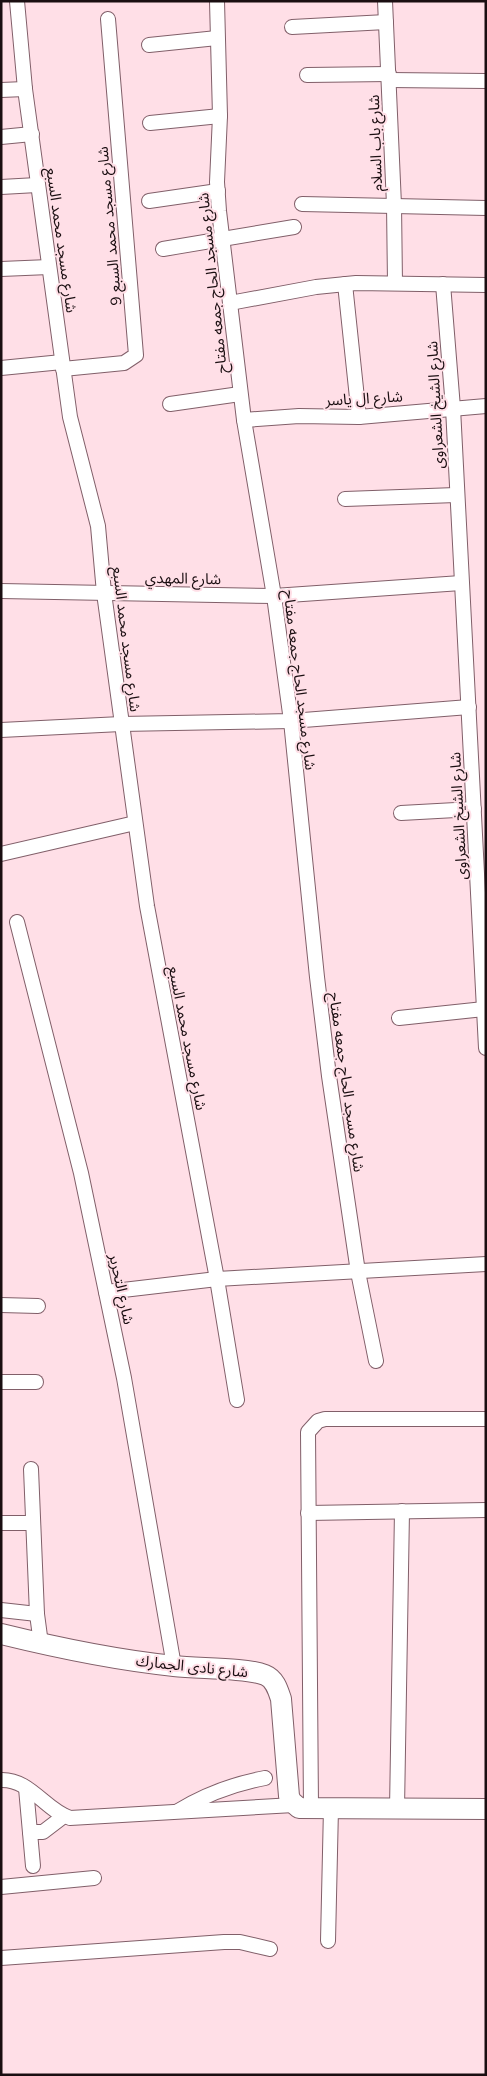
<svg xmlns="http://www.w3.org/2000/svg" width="487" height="2076" viewBox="0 0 487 2076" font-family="Mulish,'Noto Sans Arabic',sans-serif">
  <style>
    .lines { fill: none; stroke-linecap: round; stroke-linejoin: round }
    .street-casing { stroke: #815f69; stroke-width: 16 }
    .secondary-casing { stroke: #815f69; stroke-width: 22 }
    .street { stroke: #fff; stroke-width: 14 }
    .secondary { stroke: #fff; stroke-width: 20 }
    .labels { text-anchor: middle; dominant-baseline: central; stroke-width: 4; stroke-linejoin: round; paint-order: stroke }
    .street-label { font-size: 15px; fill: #1a0e11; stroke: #ffdfe7 }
  </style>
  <rect width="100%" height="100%" fill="#ffdfe7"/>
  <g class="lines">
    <defs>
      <g id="street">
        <polyline points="17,1 25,89 70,417 98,526 104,593 147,906 217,1279 237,1400"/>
        <polyline points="217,1 220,116 217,182 219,211 244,420 274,596 291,721 317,977 329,1076 358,1272 376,1361"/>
        <polyline points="385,1 394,205 395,283"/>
        <polyline points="292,27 386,22"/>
        <polyline points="149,45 217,38"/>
        <polyline points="307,75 389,74"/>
        <polyline points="389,80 486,81"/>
        <polyline points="1,90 25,89"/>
        <polyline points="150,123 220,116"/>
        <polyline points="1,137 32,134"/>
        <polyline points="1,187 37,185"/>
        <polyline points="149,201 218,191"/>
        <polyline points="302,204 486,208"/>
        <polyline points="163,249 294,227"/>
        <polyline points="1,269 49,267"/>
        <polyline points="345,284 359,417"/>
        <polyline points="443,284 453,408 486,1048"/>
        <polyline points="230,303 316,287 356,283 486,285"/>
        <polyline points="1,368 62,362"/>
        <polyline points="63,369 124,363 136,355 108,19"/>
        <polyline points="170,404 240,394"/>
        <polyline points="244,420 299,416 359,417 486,406"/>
        <polyline points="345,499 456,495"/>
        <polyline points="1,591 274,596 461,583"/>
        <polyline points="1,730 121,724 291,721 469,707"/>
        <polyline points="401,813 474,809"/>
        <polyline points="1,854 135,823"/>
        <polyline points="17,922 81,1173 124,1378 174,1666"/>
        <polyline points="399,1018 484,1009"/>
        <polyline points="106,1292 217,1279 486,1264"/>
        <polyline points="1,1305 38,1306"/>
        <polyline points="1,1382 36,1382"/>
        <polyline points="31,1469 37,1614 41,1644"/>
        <polyline points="308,1513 486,1510"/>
        <polyline points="1,1523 33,1523"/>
        <polyline points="1,1610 37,1614"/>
        <path d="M 1,1780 C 30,1779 45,1810 70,1818 L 294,1805"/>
        <polyline points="26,1788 33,1866"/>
        <polyline points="311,1808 308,1432 318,1421 325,1419 486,1419"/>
        <polyline points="397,1809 402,1511"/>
        <path d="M 178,1811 C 206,1794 233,1784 265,1778"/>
        <polyline points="30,1832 43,1832 64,1816"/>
        <polyline points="1,1887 94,1878"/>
        <polyline points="328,1941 331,1808"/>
        <polyline points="1,1958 224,1942 240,1942 270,1949"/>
      </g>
      <path id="secondary" d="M 1,1634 C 58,1648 115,1660 174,1666 C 198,1669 244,1667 265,1675 C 275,1679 278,1690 281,1699 L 289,1796 L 291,1801 L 299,1808 L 486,1809"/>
    </defs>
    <use href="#street" class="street-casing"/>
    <use href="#secondary" class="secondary-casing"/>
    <use href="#street" class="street"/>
    <use href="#secondary" class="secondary"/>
  </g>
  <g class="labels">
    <g class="street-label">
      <text transform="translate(375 143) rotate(-92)">شارع باب السلام</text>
      <text transform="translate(109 226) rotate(-95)">شارع مسجد محمد السبع 9</text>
      <text transform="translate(62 240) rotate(82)">شارع مسجد محمد السبع</text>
      <text transform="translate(212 283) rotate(-96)">شارع مسجد الحاج جمعه مفتاح</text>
      <text transform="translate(364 398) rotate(-3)">شارع ال ياسر</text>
      <text transform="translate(435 405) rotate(-93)">شارع الشيخ الشعراوى</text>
      <text transform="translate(183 578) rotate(1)">شارع المهدي</text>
      <text transform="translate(127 639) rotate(83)">شارع مسجد محمد السبع</text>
      <text transform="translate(300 680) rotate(83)">شارع مسجد الحاج جمعه مفتاح</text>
      <text transform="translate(458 816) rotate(-93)">شارع الشيخ الشعراوى</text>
      <text transform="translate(188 1038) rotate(79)">شارع مسجد محمد السبع</text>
      <text transform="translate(347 1082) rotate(82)">شارع مسجد الحاج جمعه مفتاح</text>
      <text transform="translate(122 1289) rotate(78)">شارع التحرير</text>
      <text transform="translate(192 1666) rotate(6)">شارع نادى الجمارك</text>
    </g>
  </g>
  <rect width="487" height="2076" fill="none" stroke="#1a0e11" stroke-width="5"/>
</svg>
